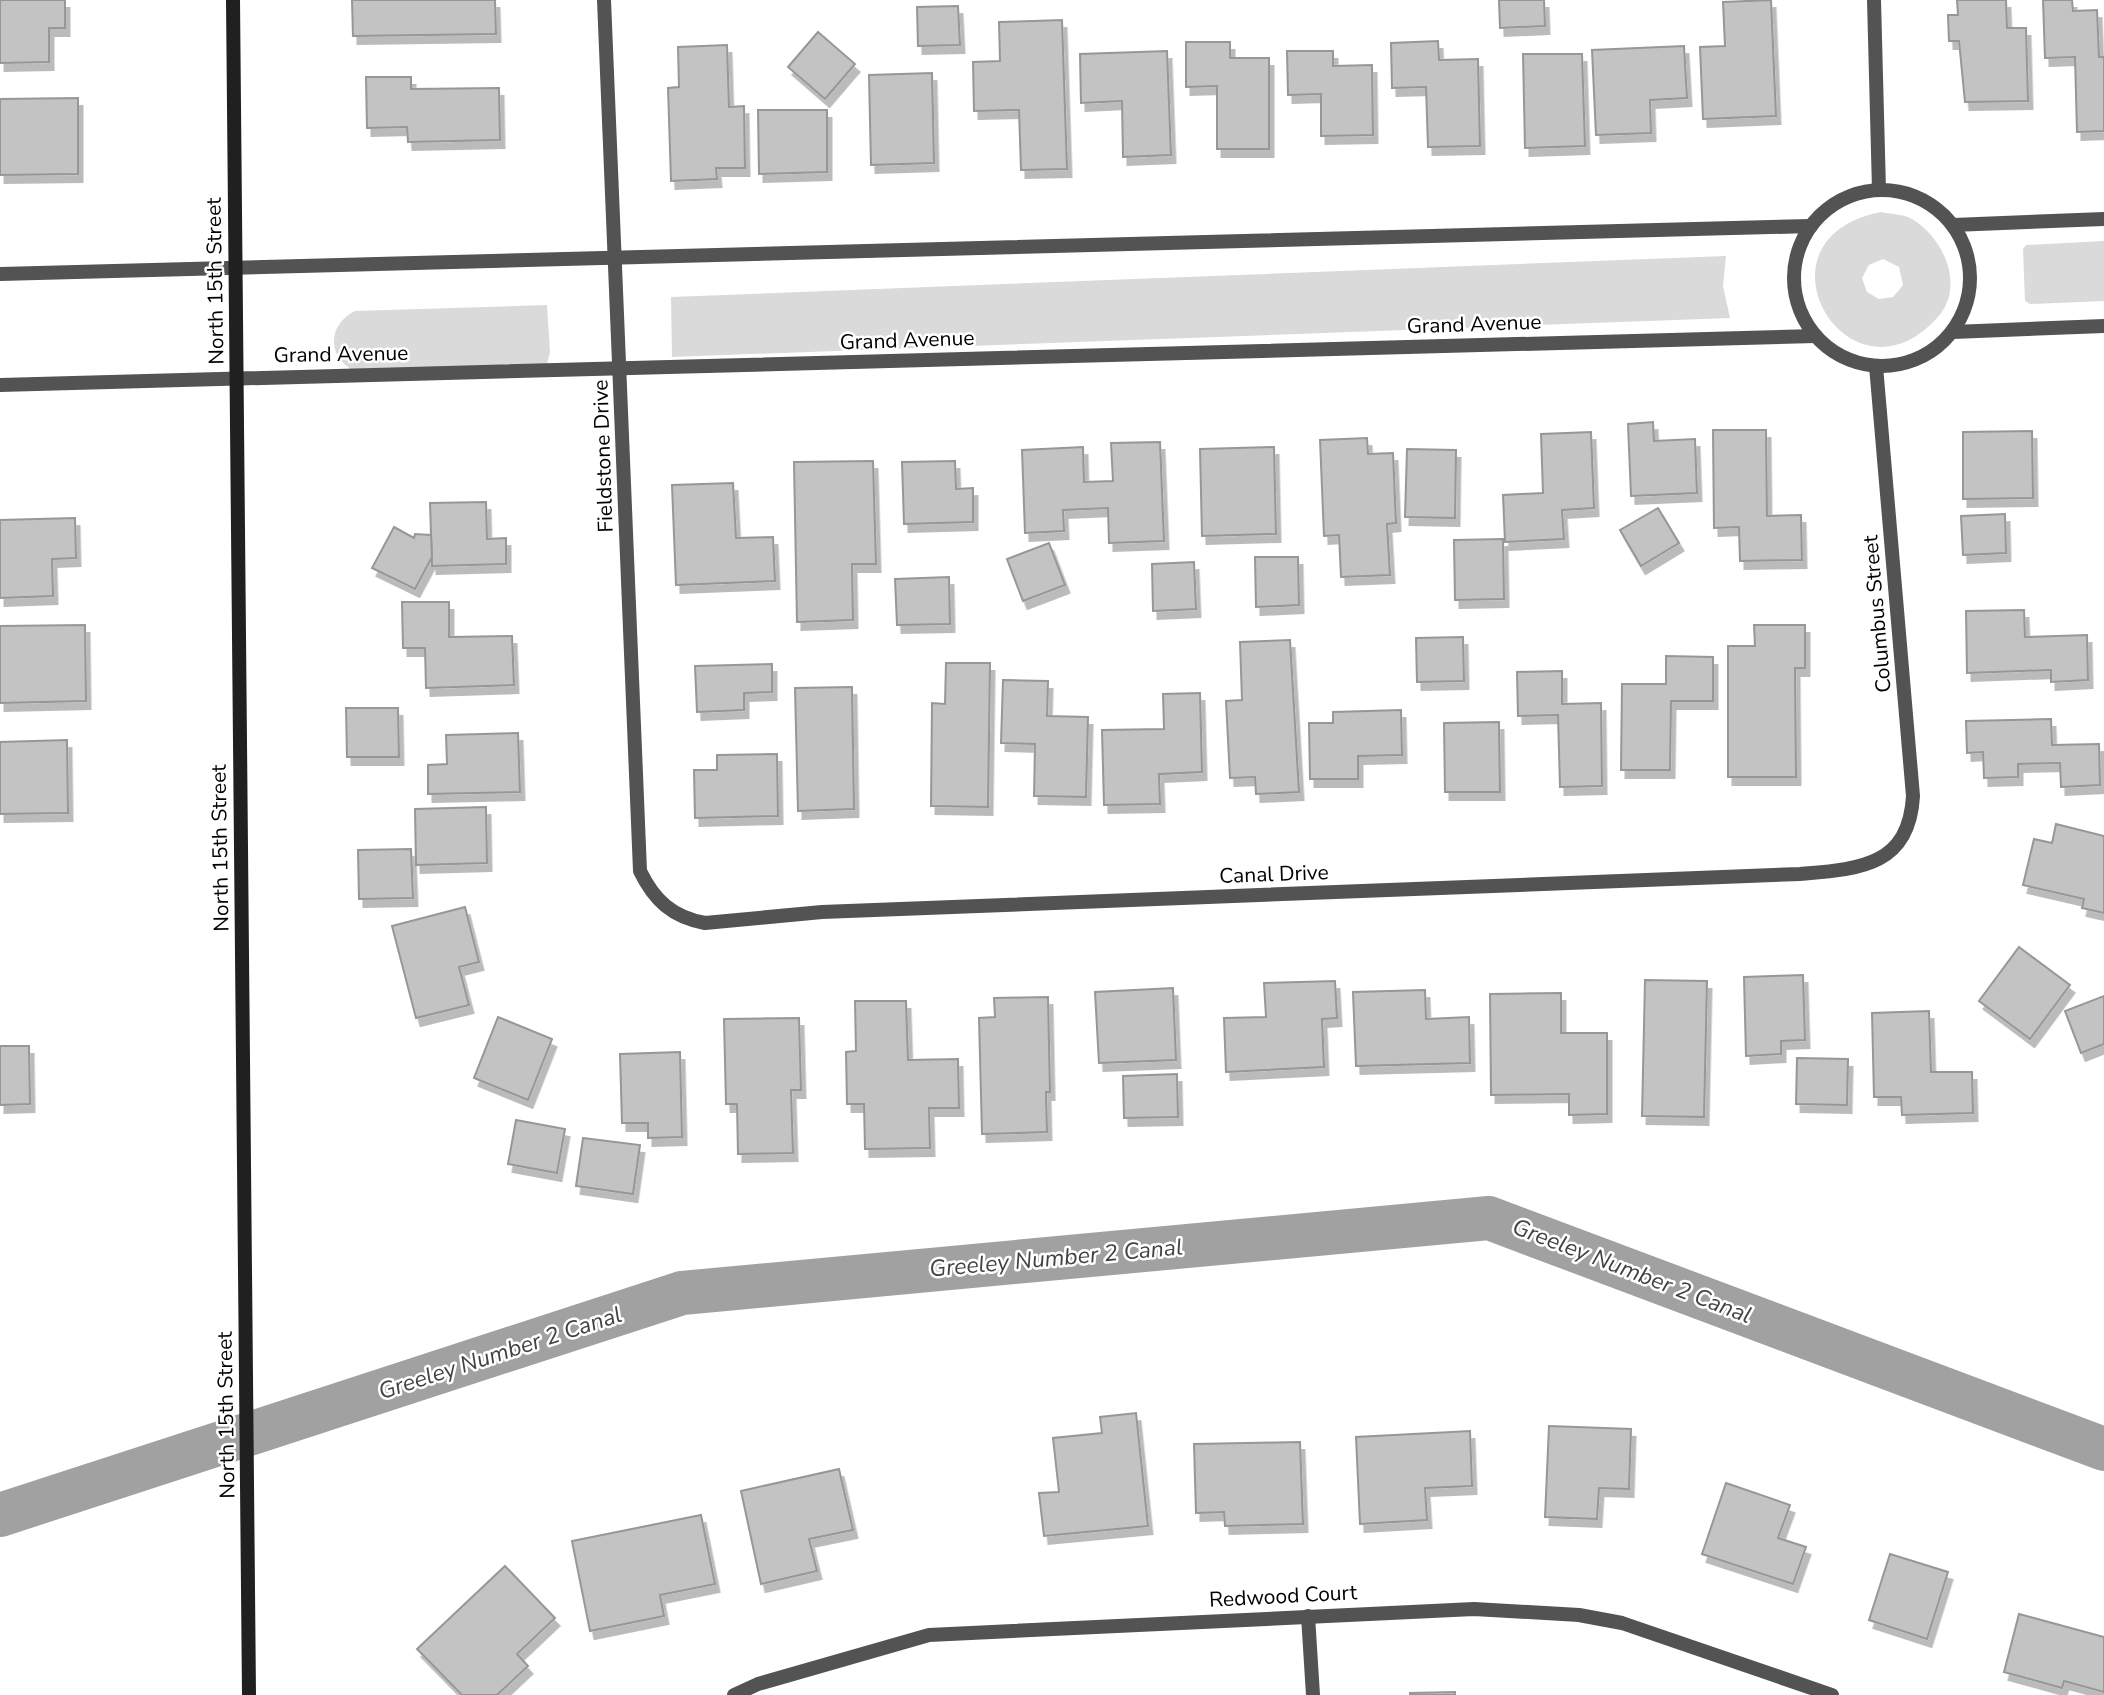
<svg xmlns="http://www.w3.org/2000/svg" width="2104" height="1695" viewBox="0 0 2104 1695" font-family="'Nunito Sans',sans-serif">
  <style>
    .green { fill: #dadada; fill-rule: evenodd }
    .lines { fill: none; stroke-linecap: round; stroke-linejoin: round }
    .canal { stroke: #a1a1a1; stroke-width: 44 }
    .building { fill: #c3c3c3; stroke: #979797; stroke-width: 2; filter: url(#shadow) }
    .street { stroke: #535353; stroke-width: 14 }
    .secondary { stroke: #202020; stroke-width: 14 }
    .labels { text-anchor: middle; dominant-baseline: central; stroke-width: 5; stroke-linejoin: round; paint-order: stroke }
    .street-label { font-size: 21px; fill: #000; stroke: #fff }
    .water-label { font-size: 23px; font-style: italic; fill: #424242; stroke: #fff }
  </style>
  <defs>
    <filter id="shadow"><feDropShadow dx="4.5" dy="8" stdDeviation="0" flood-color="#0004"/></filter>
  </defs>
  <rect width="100%" height="100%" fill="#fff"/>
  <g class="green">
    <path d="M 1881,212 C 1891,214 1903,214 1912,219 C 1944,238 1966,287 1937,318 C 1849,415 1744,239 1881,212 ZM 1883,259 L 1899,267 L 1903,285 L 1893,297 L 1879,299 L 1867,292 L 1862,278 L 1869,265 Z"/>
    <polygon points="2104,241 2104,301 2030,304 2025,301 2023,249 2026,245"/>
    <polygon points="1726,256 1723,286 1730,318 672,357 671,297"/>
    <path d="M 547,305 L 550,352 L 547,364 L 352,370 C 326,354 329,324 355,311 Z"/>
  </g>
  <g class="lines">
    <polyline class="canal" points="0,1515 682,1293 1489,1218 2104,1449"/>
  </g>
  <g class="building">
    <polygon points="0,0 65,0 65,28 49,28 49,62 0,63"/>
    <polygon points="352,0 495,0 496,34 353,36"/>
    <polygon points="1499,0 1544,0 1545,26 1500,28"/>
    <polygon points="1771,0 1776,116 1703,119 1700,47 1725,46 1723,2"/>
    <polygon points="1957,0 2006,0 2007,28 2026,28 2028,101 1965,102 1959,41 1949,41 1948,15 1958,15"/>
    <polygon points="2043,0 2072,0 2073,11 2097,10 2099,57 2104,57 2104,131 2077,132 2075,57 2045,58"/>
    <polygon points="958,6 960,45 918,46 917,7"/>
    <polygon points="1062,20 1067,169 1021,170 1019,110 974,111 973,62 1000,61 999,22"/>
    <polygon points="818,32 855,64 825,99 788,67"/>
    <polygon points="1438,41 1439,60 1478,59 1480,146 1428,147 1426,87 1392,88 1391,43"/>
    <polygon points="1186,42 1230,42 1230,58 1269,58 1269,149 1217,149 1217,86 1186,87"/>
    <polygon points="727,45 729,107 744,106 745,168 716,168 717,179 671,181 668,88 679,87 678,47"/>
    <polygon points="1684,46 1687,98 1650,100 1651,133 1596,135 1592,50"/>
    <polygon points="1167,51 1171,155 1123,157 1122,101 1081,103 1080,54"/>
    <polygon points="1287,51 1333,51 1333,66 1372,65 1373,135 1321,136 1321,94 1288,95"/>
    <polygon points="1523,54 1582,54 1585,146 1525,148"/>
    <polygon points="932,73 934,163 871,165 869,75"/>
    <polygon points="366,77 411,77 411,89 499,88 500,140 408,142 407,127 367,128"/>
    <polygon points="78,98 78,174 0,175 0,99"/>
    <polygon points="758,110 827,110 827,172 759,174"/>
    <polygon points="1653,422 1654,441 1695,439 1697,493 1631,496 1628,424"/>
    <polygon points="1713,430 1766,430 1767,516 1801,515 1802,560 1740,561 1739,527 1714,528"/>
    <polygon points="2032,431 2033,498 1963,499 1963,432"/>
    <polygon points="1591,432 1594,508 1562,510 1564,539 1505,542 1503,495 1543,493 1541,434"/>
    <polygon points="1367,438 1368,454 1393,453 1396,523 1387,524 1390,575 1341,577 1339,535 1324,536 1320,440"/>
    <polygon points="1160,442 1164,541 1109,543 1108,508 1063,510 1064,531 1025,533 1022,450 1083,447 1084,482 1113,481 1111,443"/>
    <polygon points="1274,447 1276,534 1202,536 1200,449"/>
    <polygon points="1407,449 1456,450 1455,518 1405,517"/>
    <polygon points="873,461 876,564 852,564 853,620 797,622 794,462"/>
    <polygon points="955,461 956,489 973,488 973,522 904,524 902,462"/>
    <polygon points="733,483 736,538 773,537 775,581 676,585 672,485"/>
    <polygon points="486,502 487,539 506,538 506,564 432,566 430,503"/>
    <polygon points="1658,508 1679,543 1641,566 1620,530"/>
    <polygon points="2005,514 2006,553 1963,555 1961,516"/>
    <polygon points="75,518 76,558 52,559 53,596 0,598 0,520"/>
    <polygon points="394,527 414,538 415,534 431,535 432,557 415,589 372,568"/>
    <polygon points="1503,539 1504,599 1455,600 1454,540"/>
    <polygon points="1049,543 1065,585 1023,601 1007,559"/>
    <polygon points="1255,557 1298,557 1299,605 1256,607"/>
    <polygon points="1194,562 1196,609 1153,611 1152,564"/>
    <polygon points="949,577 950,624 897,625 895,579"/>
    <polygon points="402,602 449,602 449,637 512,636 514,685 426,688 425,648 403,648"/>
    <polygon points="2024,610 2025,637 2087,635 2088,680 2051,682 2051,670 1967,673 1966,611"/>
    <polygon points="85,625 86,701 0,703 0,626"/>
    <polygon points="1754,625 1805,625 1805,668 1795,668 1796,777 1728,777 1728,646 1755,646"/>
    <polygon points="1463,637 1464,681 1417,682 1416,638"/>
    <polygon points="1290,640 1299,792 1256,794 1255,777 1230,778 1226,701 1242,700 1240,642"/>
    <polygon points="1666,656 1713,657 1713,701 1671,701 1670,770 1621,770 1622,684 1666,684"/>
    <polygon points="946,663 990,663 988,807 931,806 932,703 945,704"/>
    <polygon points="772,664 772,692 744,693 744,710 697,712 695,666"/>
    <polygon points="1562,671 1562,704 1601,703 1602,786 1560,787 1558,715 1518,716 1517,672"/>
    <polygon points="1003,680 1048,681 1047,716 1088,717 1086,797 1034,796 1035,744 1001,743"/>
    <polygon points="852,687 854,809 798,811 795,688"/>
    <polygon points="1200,693 1202,772 1159,774 1160,804 1104,805 1102,730 1164,729 1163,694"/>
    <polygon points="346,708 398,708 399,757 347,757"/>
    <polygon points="1401,710 1402,755 1358,756 1358,779 1310,779 1309,723 1333,723 1333,712"/>
    <polygon points="2051,719 2052,745 2099,744 2100,785 2061,787 2060,763 2018,764 2018,777 1984,778 1983,752 1967,753 1966,721"/>
    <polygon points="1499,722 1500,792 1445,792 1444,723"/>
    <polygon points="518,733 520,792 428,794 428,765 447,764 446,735"/>
    <polygon points="67,740 68,813 0,814 0,742"/>
    <polygon points="777,754 778,816 695,818 694,770 717,770 717,755"/>
    <polygon points="486,807 487,863 416,865 415,809"/>
    <polygon points="2056,824 2104,836 2104,913 2082,908 2084,899 2023,885 2034,839 2052,843"/>
    <polygon points="411,849 413,898 359,899 358,850"/>
    <polygon points="465,907 479,962 459,967 469,1005 416,1018 392,926"/>
    <polygon points="2019,947 2070,985 2030,1039 1979,1001"/>
    <polygon points="1803,975 1805,1040 1781,1041 1781,1054 1746,1056 1744,977"/>
    <polygon points="1645,980 1707,981 1704,1117 1642,1116"/>
    <polygon points="1335,981 1337,1018 1322,1019 1324,1067 1226,1072 1224,1018 1266,1017 1264,983"/>
    <polygon points="1173,988 1176,1060 1099,1063 1095,992"/>
    <polygon points="1425,990 1426,1019 1469,1017 1470,1063 1356,1066 1353,992"/>
    <polygon points="1561,993 1561,1033 1607,1033 1607,1114 1569,1115 1569,1094 1491,1095 1490,994"/>
    <polygon points="2104,996 2104,1044 2081,1053 2065,1011"/>
    <polygon points="1048,997 1050,1092 1046,1092 1047,1132 982,1134 979,1018 995,1017 994,998"/>
    <polygon points="855,1001 906,1001 908,1060 958,1059 959,1108 929,1108 930,1148 865,1149 864,1104 847,1104 846,1052 856,1051"/>
    <polygon points="1929,1011 1931,1072 1972,1072 1973,1113 1902,1115 1901,1097 1874,1097 1872,1013"/>
    <polygon points="498,1017 552,1039 528,1100 474,1078"/>
    <polygon points="799,1018 801,1090 791,1090 793,1153 738,1154 737,1104 726,1104 724,1019"/>
    <polygon points="0,1046 29,1046 30,1104 0,1105"/>
    <polygon points="680,1052 682,1137 648,1138 648,1123 622,1123 620,1054"/>
    <polygon points="1797,1058 1848,1059 1847,1105 1796,1104"/>
    <polygon points="1177,1074 1178,1117 1124,1118 1123,1076"/>
    <polygon points="516,1120 565,1129 557,1173 508,1164"/>
    <polygon points="583,1138 640,1145 633,1194 576,1186"/>
    <polygon points="1136,1413 1148,1526 1044,1536 1039,1493 1059,1492 1053,1438 1102,1433 1100,1417"/>
    <polygon points="1549,1426 1631,1429 1629,1489 1599,1488 1597,1519 1545,1517"/>
    <polygon points="1470,1431 1472,1486 1425,1488 1427,1520 1360,1524 1356,1437"/>
    <polygon points="1300,1442 1303,1524 1225,1526 1224,1512 1196,1513 1194,1444"/>
    <polygon points="839,1469 853,1530 809,1539 817,1571 761,1584 741,1491"/>
    <polygon points="1726,1483 1790,1505 1778,1538 1806,1547 1793,1584 1702,1554"/>
    <polygon points="701,1515 715,1584 660,1595 664,1616 590,1631 572,1541"/>
    <polygon points="1890,1554 1948,1572 1927,1639 1869,1620"/>
    <polygon points="505,1566 555,1618 517,1654 528,1666 497,1695 462,1695 417,1649"/>
    <polygon points="2019,1614 2104,1637 2104,1692 2064,1681 2062,1688 2004,1672"/>
    <polygon points="1455,1692 1455,1695 1410,1695 1410,1693"/>
  </g>
  <g class="lines">
    <g class="street">
      <path d="M 604,0 L 640,871 C 654,900 672,917 705,923 L 822,912 L 1800,874 C 1858,869 1909,867 1913,796 L 1876,366"/>
      <polyline points="1874,0 1879,190"/>
      <circle cx="1882" cy="278" r="88"/>
      <polyline points="1953,225 2104,219"/>
      <polyline points="0,274 1811,226"/>
      <polyline points="1953,332 2104,326"/>
      <polyline points="0,385 1816,336"/>
      <polyline points="1308,1616 1313,1695"/>
      <polyline points="734,1695 758,1684 929,1635 1474,1609 1579,1615 1622,1623 1832,1695"/>
    </g>
    <polyline class="secondary" points="233,0 249,1695"/>
  </g>
  <g class="labels">
    <g class="street-label">
      <text transform="translate(215 281) rotate(-91)">North 15th Street</text>
      <text transform="translate(1474 324) rotate(-2)">Grand Avenue</text>
      <text transform="translate(907 340) rotate(-2)">Grand Avenue</text>
      <text transform="translate(341 354) rotate(-1)">Grand Avenue</text>
      <text transform="translate(603 456) rotate(-92)">Fieldstone Drive</text>
      <text transform="translate(1877 614) rotate(-95)">Columbus Street</text>
      <text transform="translate(220 848) rotate(-91)">North 15th Street</text>
      <text transform="translate(1274 874) rotate(-2)">Canal Drive</text>
      <text transform="translate(226 1415) rotate(-91)">North 15th Street</text>
      <text transform="translate(1283 1596) rotate(-3)">Redwood Court</text>
    </g>
    <g class="water-label">
      <text transform="translate(1056 1258) rotate(-5)">Greeley Number 2 Canal</text>
      <text transform="translate(1632 1271) rotate(21)">Greeley Number 2 Canal</text>
      <text transform="translate(500 1353) rotate(-18)">Greeley Number 2 Canal</text>
    </g>
  </g>
</svg>
